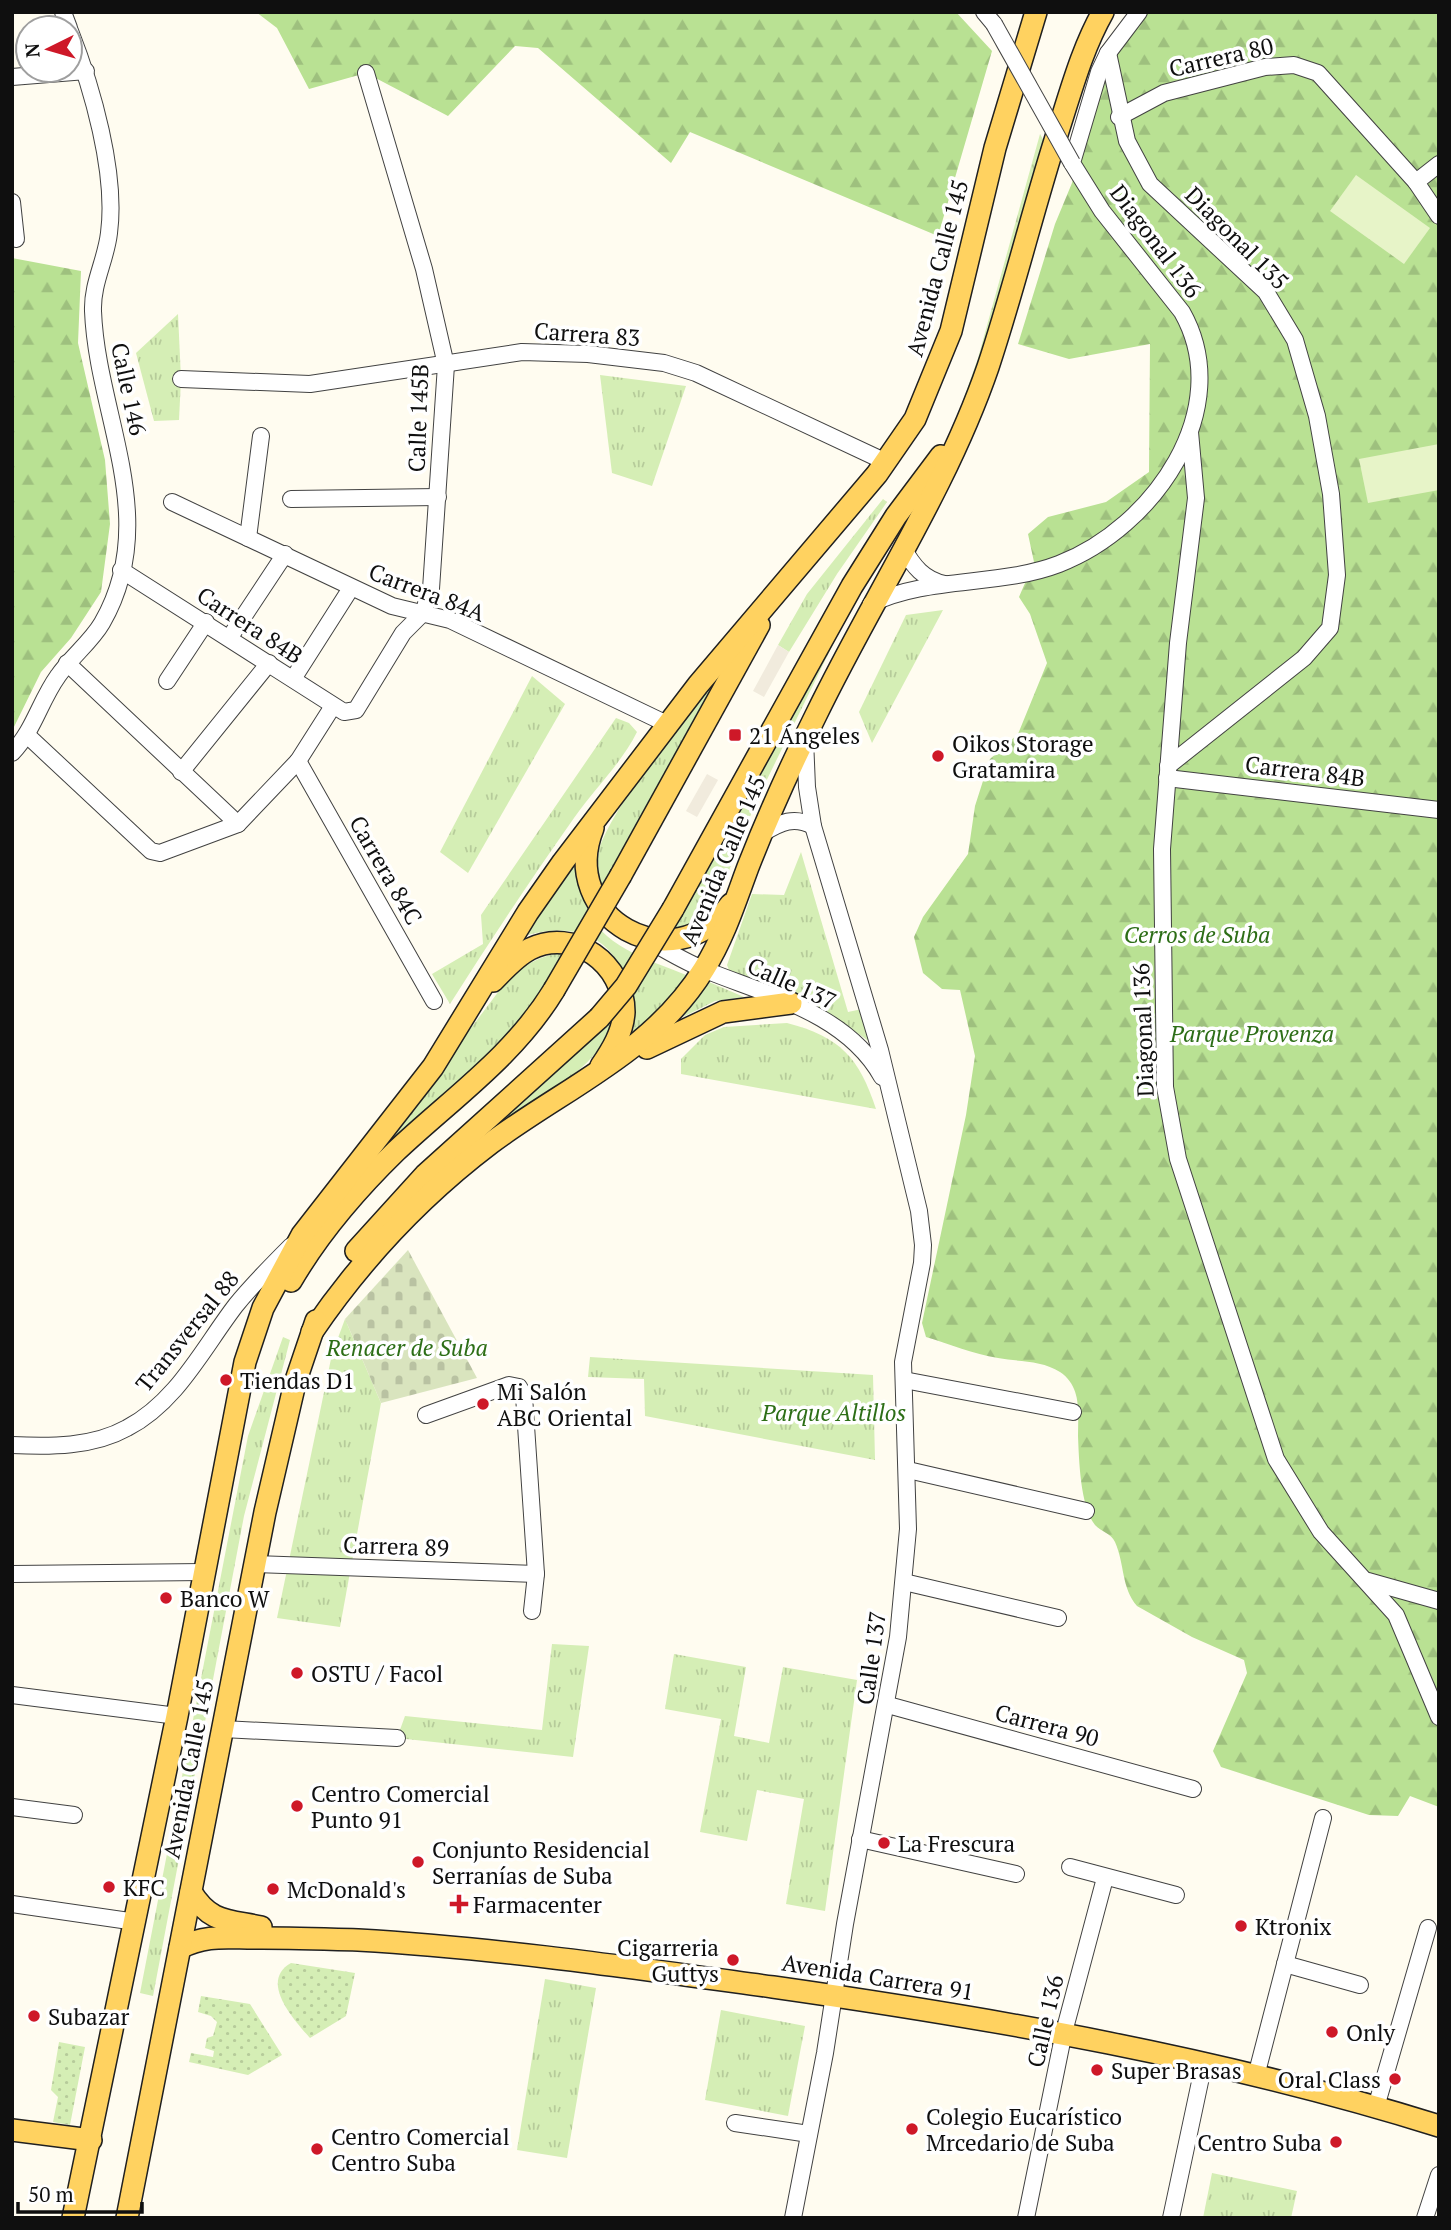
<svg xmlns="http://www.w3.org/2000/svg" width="1451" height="2230" viewBox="0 0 1451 2230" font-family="'PT Serif',serif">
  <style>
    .grass { fill: url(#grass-tufts) }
    .forest { fill: url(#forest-firs) }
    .cemetery { fill: url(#cemetery-stones) }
    .garden { fill: url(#garden-dots) }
    .pitch { fill: #e7f4c8 }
    .plaza { fill: #f1ebdd }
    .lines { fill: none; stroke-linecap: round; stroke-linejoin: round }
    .minor-casing { stroke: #424242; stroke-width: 18 }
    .major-casing { stroke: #202020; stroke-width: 24 }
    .minor { stroke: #fff; stroke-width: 16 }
    .major { stroke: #ffd260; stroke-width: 21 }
    .minor-bridge-casing { stroke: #424242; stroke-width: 18; stroke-linecap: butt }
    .major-bridge-casing { stroke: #202020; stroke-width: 24; stroke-linecap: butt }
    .minor-bridge { stroke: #fff; stroke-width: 16 }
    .major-bridge { stroke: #ffd260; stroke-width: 21 }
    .poi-dot { fill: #ce1828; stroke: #fff; stroke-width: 2.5 }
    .labels { text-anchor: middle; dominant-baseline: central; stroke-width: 7; stroke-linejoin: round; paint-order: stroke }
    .street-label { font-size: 23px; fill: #0f0f0f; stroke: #fff }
    .poi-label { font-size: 23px; fill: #0f0f0f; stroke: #fff; text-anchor: start }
    .park-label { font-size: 23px; font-style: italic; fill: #2d6e17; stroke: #fff }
  </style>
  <defs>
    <pattern id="grass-tufts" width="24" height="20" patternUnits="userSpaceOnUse" patternTransform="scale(1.75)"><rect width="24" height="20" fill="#d5eeb5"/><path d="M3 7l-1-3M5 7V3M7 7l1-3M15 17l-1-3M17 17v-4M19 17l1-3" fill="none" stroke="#b6cb9a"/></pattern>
    <pattern id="forest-firs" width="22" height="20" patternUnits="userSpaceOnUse" patternTransform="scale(1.75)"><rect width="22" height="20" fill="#b9e193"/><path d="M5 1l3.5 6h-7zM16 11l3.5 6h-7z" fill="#9ec07e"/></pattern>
    <pattern id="cemetery-stones" width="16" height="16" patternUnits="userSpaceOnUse" patternTransform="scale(1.75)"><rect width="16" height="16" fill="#d9e4be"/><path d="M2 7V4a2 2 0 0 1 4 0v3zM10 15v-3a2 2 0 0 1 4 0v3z" fill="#b9c2a2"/></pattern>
    <pattern id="garden-dots" width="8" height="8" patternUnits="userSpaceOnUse" patternTransform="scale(1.75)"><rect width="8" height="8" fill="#d5eeb5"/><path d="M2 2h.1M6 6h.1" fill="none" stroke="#b6cb9a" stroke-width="1.8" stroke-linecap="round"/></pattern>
  </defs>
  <rect width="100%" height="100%" fill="#fffcf0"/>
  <g class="grass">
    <polygon points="1040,134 1044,141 982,364 955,423 978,358"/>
    <polygon points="178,314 181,379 179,420 154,421 136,353"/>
    <polygon points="600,375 686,386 652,486 612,473"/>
    <polygon points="883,499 887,502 837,574 789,652 778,645 807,594"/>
    <polygon points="860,589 755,804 721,891 709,912 691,925 670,933"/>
    <polygon points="943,610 872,743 859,712 906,615"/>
    <path d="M 722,672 L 600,890 C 599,874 595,856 602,841 C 625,788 686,720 722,672 Z"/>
    <polygon points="532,676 565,704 468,873 440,852"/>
    <path d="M 616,718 L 629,723 L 637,732 C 621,764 595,788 574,818 C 531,879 490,941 450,1004 L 432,974 L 483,944 L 481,915 Z"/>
    <path d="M 801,852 L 848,1012 L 862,1009 L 874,1045 C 829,1011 782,989 729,970 L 727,965 L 752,894 L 784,895 Z"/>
    <path d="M 580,853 C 582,872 581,895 589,913 C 606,949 655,962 689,976 L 633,1039 C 635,965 605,913 524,936 Z"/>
    <path d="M 563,952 L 531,1011 L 494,1052 L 390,1147 L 384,1143 L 508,979 C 526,963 539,957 563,952 Z"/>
    <polygon points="709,982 744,997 715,1001 683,1017"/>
    <path d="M 614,1015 C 615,1059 520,1112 487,1136 L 484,1133 Z"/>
    <path d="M 787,1023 C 841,1037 859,1058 876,1109 L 681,1074 L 681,1059 L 705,1035 L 724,1027 Z"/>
    <polygon points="345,1319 381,1403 340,1627 277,1618 332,1354"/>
    <polygon points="283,1337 290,1340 244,1516 153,1996 140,1993 248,1436"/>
    <polygon points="590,1357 873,1375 875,1460 645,1416 644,1379 588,1377"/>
    <polygon points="552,1644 589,1646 573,1757 397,1738 405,1716 542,1730"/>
    <polygon points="674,1654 746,1667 734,1736 769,1743 783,1667 857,1680 825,1911 786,1904 804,1799 757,1790 747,1841 700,1832 721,1719 665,1709"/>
    <polygon points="545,1979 596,1988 567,2158 517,2150"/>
    <polygon points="721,2010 805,2026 788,2116 705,2100"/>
    <polygon points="1212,2173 1297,2191 1291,2218 1203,2218"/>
  </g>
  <g class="forest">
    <polygon points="256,12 956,12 992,51 938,236 690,132 671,163 538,48 515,46 448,116 366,73 309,89 277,28"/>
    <path d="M 1135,12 L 1439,12 L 1439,1807 L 1410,1796 L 1398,1816 L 1369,1815 L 1221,1767 L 1213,1751 L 1247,1673 L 1244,1660 L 1192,1637 L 1137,1606 C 1121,1587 1125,1565 1115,1542 C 1111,1533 1101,1532 1095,1525 C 1080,1506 1079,1459 1078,1436 C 1078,1412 1082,1387 1060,1372 C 1042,1360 1019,1362 998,1358 C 973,1354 950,1344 926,1337 L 922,1323 L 966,1115 L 975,1056 L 960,990 L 942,989 L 923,973 L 914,937 L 923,917 L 968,854 L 975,806 L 990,759 L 1018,734 L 1047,663 L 1030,614 L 1019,597 L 1034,562 L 1028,534 L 1048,517 L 1106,502 L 1149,472 L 1150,344 L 1069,359 L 1018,344 L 1055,224 L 1072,183 L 1095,100 Z"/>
    <polygon points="12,258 81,271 78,343 105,460 110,524 101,592 71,638 41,672 12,731"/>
  </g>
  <polygon class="cemetery" points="408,1250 477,1378 381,1403 345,1319"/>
  <g class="garden">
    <path d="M 291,1963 L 355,1973 L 346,2016 L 310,2038 C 293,2019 259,1981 291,1963 Z"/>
    <polygon points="201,1996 250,2004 282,2055 248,2075 189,2062 191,2053 213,2057 214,2051 205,2048 207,2038 213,2036 217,2022 211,2016 198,2012"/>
    <polygon points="59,2042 85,2047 70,2125 53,2122 58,2097 51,2090"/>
  </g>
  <g class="pitch">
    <polygon points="1356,175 1430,228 1404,264 1330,211"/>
    <polygon points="1439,444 1439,490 1368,503 1359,459"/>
  </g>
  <g class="plaza">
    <polygon points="778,645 789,652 764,697 753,691"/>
    <polygon points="707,774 718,780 697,817 686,811"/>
  </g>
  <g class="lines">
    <defs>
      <g id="minor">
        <polyline points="63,12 69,28"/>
        <polyline points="984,12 994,24"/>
        <polyline points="1108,53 1127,141 1150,184 1266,292 1295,340 1317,416 1331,494 1337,575 1330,628 1304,658 1168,766"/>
        <polyline points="12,77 86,71"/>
        <polyline points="1119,117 1164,93 1265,67 1294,65 1318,73 1416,182 1439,216"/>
        <polyline points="1416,182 1439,164"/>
        <polyline points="12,202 16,239"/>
        <polyline points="181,379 310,384 522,352 588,354 664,363 696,373 886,462"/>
        <polyline points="1190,432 1196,498 1178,643 1162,849 1165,1087 1178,1159 1276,1459 1321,1532 1396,1615 1439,1717"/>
        <polyline points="291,499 438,497"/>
        <polyline points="172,502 392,606 450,620 667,724"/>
        <polyline points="248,538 261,436"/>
        <path d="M 903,548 C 913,566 924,580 945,584"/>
        <polyline points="121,570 344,712 356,710 403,633 423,613 431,589 446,365 424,269 366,73"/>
        <path d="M 871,604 C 928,576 999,587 1059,564 C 1153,528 1237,409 1182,312 L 1102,211 L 1072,163 L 1099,72 L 1108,53 L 1139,12"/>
        <polyline points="230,637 285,554"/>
        <polyline points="67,663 238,824"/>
        <polyline points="293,679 351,588"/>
        <polyline points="167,681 206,622"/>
        <polyline points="28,736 151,851 160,853 238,824 298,761 333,706"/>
        <path d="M 12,753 C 34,730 40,701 58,676 C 71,657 91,642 102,623 C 162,519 97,416 93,311 C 92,283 106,260 109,233 C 117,173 92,87 70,31"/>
        <polyline points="298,761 434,1001"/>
        <polyline points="181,772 269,663"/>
        <polyline points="1167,778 1439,810"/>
        <path d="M 763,833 C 781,822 794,816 813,826"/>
        <path d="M 646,939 C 666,950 686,963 708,971 C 770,996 847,1014 882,1077"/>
        <polyline points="904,1380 1073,1412"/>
        <polyline points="426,1415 509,1385 519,1387 524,1396 536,1574 532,1611"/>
        <path d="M 12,1445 C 50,1447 93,1447 127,1428 C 177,1402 203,1348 236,1305 C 253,1284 272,1265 291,1246"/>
        <polyline points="908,1470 1086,1511"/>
        <polyline points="255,1564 536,1574"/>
        <polyline points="12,1574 204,1572"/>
        <polyline points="1368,1581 1439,1601"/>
        <polyline points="904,1582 1058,1618"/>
        <polyline points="12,1695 177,1716"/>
        <polyline points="888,1705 1193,1789"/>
        <polyline points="223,1729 397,1738"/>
        <polyline points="12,1807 74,1815"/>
        <polyline points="860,1839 1016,1874"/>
        <polyline points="1070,1867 1176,1895"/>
        <polyline points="12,1904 136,1922"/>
        <polyline points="1285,1964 1360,1985"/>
        <polyline points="1256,2076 1323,1818"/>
        <polyline points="1376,2107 1428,1928"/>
        <polyline points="735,2123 809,2134"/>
        <polyline points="793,2218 825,2053 845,1924 898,1637 908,1529 903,1362 922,1263 923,1245 919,1211 880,1050 813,826 807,787 805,739"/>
        <polyline points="1026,2218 1064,2032 1105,1878"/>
        <polyline points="1171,2218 1204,2063"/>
        <polyline points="1425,2218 1439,2175"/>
      </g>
      <g id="major">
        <path d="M 593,828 C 557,918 673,984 731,904"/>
        <polyline points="621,875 759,625"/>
        <polyline points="673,909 852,586 896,516 941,456"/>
        <path d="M 493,981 C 504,970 516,956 530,949 C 574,927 624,964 624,1012 C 623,1032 612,1050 601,1066"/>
        <polyline points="647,1048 723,1012 791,1003"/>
        <polyline points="356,1251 425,1175 599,1018"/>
        <path d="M 291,1281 C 319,1233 357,1189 396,1151 C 451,1099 514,1056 554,990"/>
        <path d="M 312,1332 C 361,1260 421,1196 491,1143 C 566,1087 653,1052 704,969 C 724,937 735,902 748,867 C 768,816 791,765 816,715 C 872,599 946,489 988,367 C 1014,289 1033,209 1058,131 C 1071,91 1082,49 1103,12"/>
        <path d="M 191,1892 C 210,1923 228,1920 261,1927"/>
        <path d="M 180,1948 C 208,1933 231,1939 262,1938 C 294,1938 325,1939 358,1940 C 497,1948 634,1968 773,1987 C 998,2019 1221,2058 1439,2126"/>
        <polyline points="12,2130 91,2140"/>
        <polyline points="73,2218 177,1716 245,1362 263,1308 302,1235 433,1067 528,912 563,862 698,685 877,474 915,419 951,331 995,148 1036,12"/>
        <polyline points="127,2218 265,1512 295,1383 316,1321"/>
      </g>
    </defs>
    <use href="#minor" class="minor-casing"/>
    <use href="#major" class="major-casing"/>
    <use href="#minor" class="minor"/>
    <use href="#major" class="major"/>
    <defs>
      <polyline id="minor-bridge" points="994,24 1072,163"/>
      <g id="major-bridge">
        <polyline points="554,990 621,875"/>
        <polyline points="599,1018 626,986 673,909"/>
      </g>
    </defs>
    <use href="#minor-bridge" class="minor-bridge-casing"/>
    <use href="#major-bridge" class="major-bridge-casing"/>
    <use href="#minor-bridge" class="minor-bridge"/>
    <use href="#major-bridge" class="major-bridge"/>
  </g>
  <g class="poi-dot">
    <rect x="728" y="728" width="14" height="14" rx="3.5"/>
    <circle cx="938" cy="756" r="7"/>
    <circle cx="226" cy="1380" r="7"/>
    <circle cx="483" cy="1404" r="7"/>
    <circle cx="166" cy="1598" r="7"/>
    <circle cx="297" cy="1673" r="7"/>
    <circle cx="297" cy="1806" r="7"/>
    <circle cx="884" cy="1843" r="7"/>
    <circle cx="418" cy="1862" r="7"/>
    <circle cx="109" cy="1887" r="7"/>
    <circle cx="273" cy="1889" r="7"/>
    <path d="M455.5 1893.5h7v7h7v7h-7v7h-7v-7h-7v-7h7z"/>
    <circle cx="1241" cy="1926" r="7"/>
    <circle cx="733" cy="1960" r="7"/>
    <circle cx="34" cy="2016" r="7"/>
    <circle cx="1332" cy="2032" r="7"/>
    <circle cx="1097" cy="2070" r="7"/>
    <circle cx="1395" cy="2079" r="7"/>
    <circle cx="912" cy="2129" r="7"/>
    <circle cx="1336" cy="2142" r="7"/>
    <circle cx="317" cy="2149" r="7"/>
  </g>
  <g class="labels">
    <g class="street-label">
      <text transform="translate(1221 57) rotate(-13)">Carrera 80</text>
      <text transform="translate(1237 238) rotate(45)">Diagonal 135</text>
      <text transform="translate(1156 241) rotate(53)">Diagonal 136</text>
      <text transform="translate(937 268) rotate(-75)">Avenida Calle 145</text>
      <text transform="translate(587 334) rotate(4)">Carrera 83</text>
      <text transform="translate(129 389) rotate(78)">Calle 146</text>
      <text transform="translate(418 418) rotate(-88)">Calle 145B</text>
      <text transform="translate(427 592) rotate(21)">Carrera 84A</text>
      <text transform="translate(250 625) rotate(33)">Carrera 84B</text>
      <text transform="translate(1305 771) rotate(7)">Carrera 84B</text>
      <text transform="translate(723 860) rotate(-67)">Avenida Calle 145</text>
      <text transform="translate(386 870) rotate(60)">Carrera 84C</text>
      <text transform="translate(792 983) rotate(24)">Calle 137</text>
      <text transform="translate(1143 1030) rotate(-92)">Diagonal 136</text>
      <text transform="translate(187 1331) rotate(-51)">Transversal 88</text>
      <text transform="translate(396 1546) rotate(2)">Carrera 89</text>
      <text transform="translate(871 1658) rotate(-82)">Calle 137</text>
      <text transform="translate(1047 1725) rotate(15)">Carrera 90</text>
      <text transform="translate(188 1769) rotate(-79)">Avenida Calle 145</text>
      <text transform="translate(878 1977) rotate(9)">Avenida Carrera 91</text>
      <text transform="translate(1045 2021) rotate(-77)">Calle 136</text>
    </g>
    <g class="poi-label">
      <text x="749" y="735">21 Ángeles</text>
      <text x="952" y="743">Oikos Storage<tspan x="952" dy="26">Gratamira</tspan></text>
      <text x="240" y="1380">Tiendas D1</text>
      <text x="497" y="1391">Mi Salón<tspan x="497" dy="26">ABC Oriental</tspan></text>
      <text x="180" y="1598">Banco W</text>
      <text x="311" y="1673">OSTU / Facol</text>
      <text x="311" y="1793">Centro Comercial<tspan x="311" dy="26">Punto 91</tspan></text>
      <text x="898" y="1843">La Frescura</text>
      <text x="432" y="1849">Conjunto Residencial<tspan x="432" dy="26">Serranías de Suba</tspan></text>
      <text x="123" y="1887">KFC</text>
      <text x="287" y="1889">McDonald's</text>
      <text x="473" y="1904">Farmacenter</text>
      <text x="1255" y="1926">Ktronix</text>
      <text x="719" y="1947" text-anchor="end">Cigarreria<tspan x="719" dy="26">Guttys</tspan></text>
      <text x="48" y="2016">Subazar</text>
      <text x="1346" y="2032">Only</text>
      <text x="1111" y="2070">Super Brasas</text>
      <text x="1381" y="2079" text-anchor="end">Oral Class</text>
      <text x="926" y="2116">Colegio Eucarístico<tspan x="926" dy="26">Mrcedario de Suba</tspan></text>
      <text x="331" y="2136">Centro Comercial<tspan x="331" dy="26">Centro Suba</tspan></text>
      <text x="1322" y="2142" text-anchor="end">Centro Suba</text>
    </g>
    <g class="park-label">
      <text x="1197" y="934">Cerros de Suba</text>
      <text x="1252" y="1033">Parque Provenza</text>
      <text x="407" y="1347">Renacer de Suba</text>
      <text x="834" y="1412">Parque Altillos</text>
    </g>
  </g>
  <rect width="1451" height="2230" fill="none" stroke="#0f0f0f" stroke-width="28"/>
  <g transform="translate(49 49) rotate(265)"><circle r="33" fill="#ffffff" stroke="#9f9f9f" stroke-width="2"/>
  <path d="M0-5L12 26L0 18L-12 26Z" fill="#ce1828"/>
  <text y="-10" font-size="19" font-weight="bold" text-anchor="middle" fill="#0f0f0f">N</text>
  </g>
  <path d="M18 2202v10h124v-10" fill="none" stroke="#0f0f0f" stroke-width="3.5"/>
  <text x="28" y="2202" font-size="21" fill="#0f0f0f" stroke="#ffffff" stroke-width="5" paint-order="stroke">50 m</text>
</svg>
